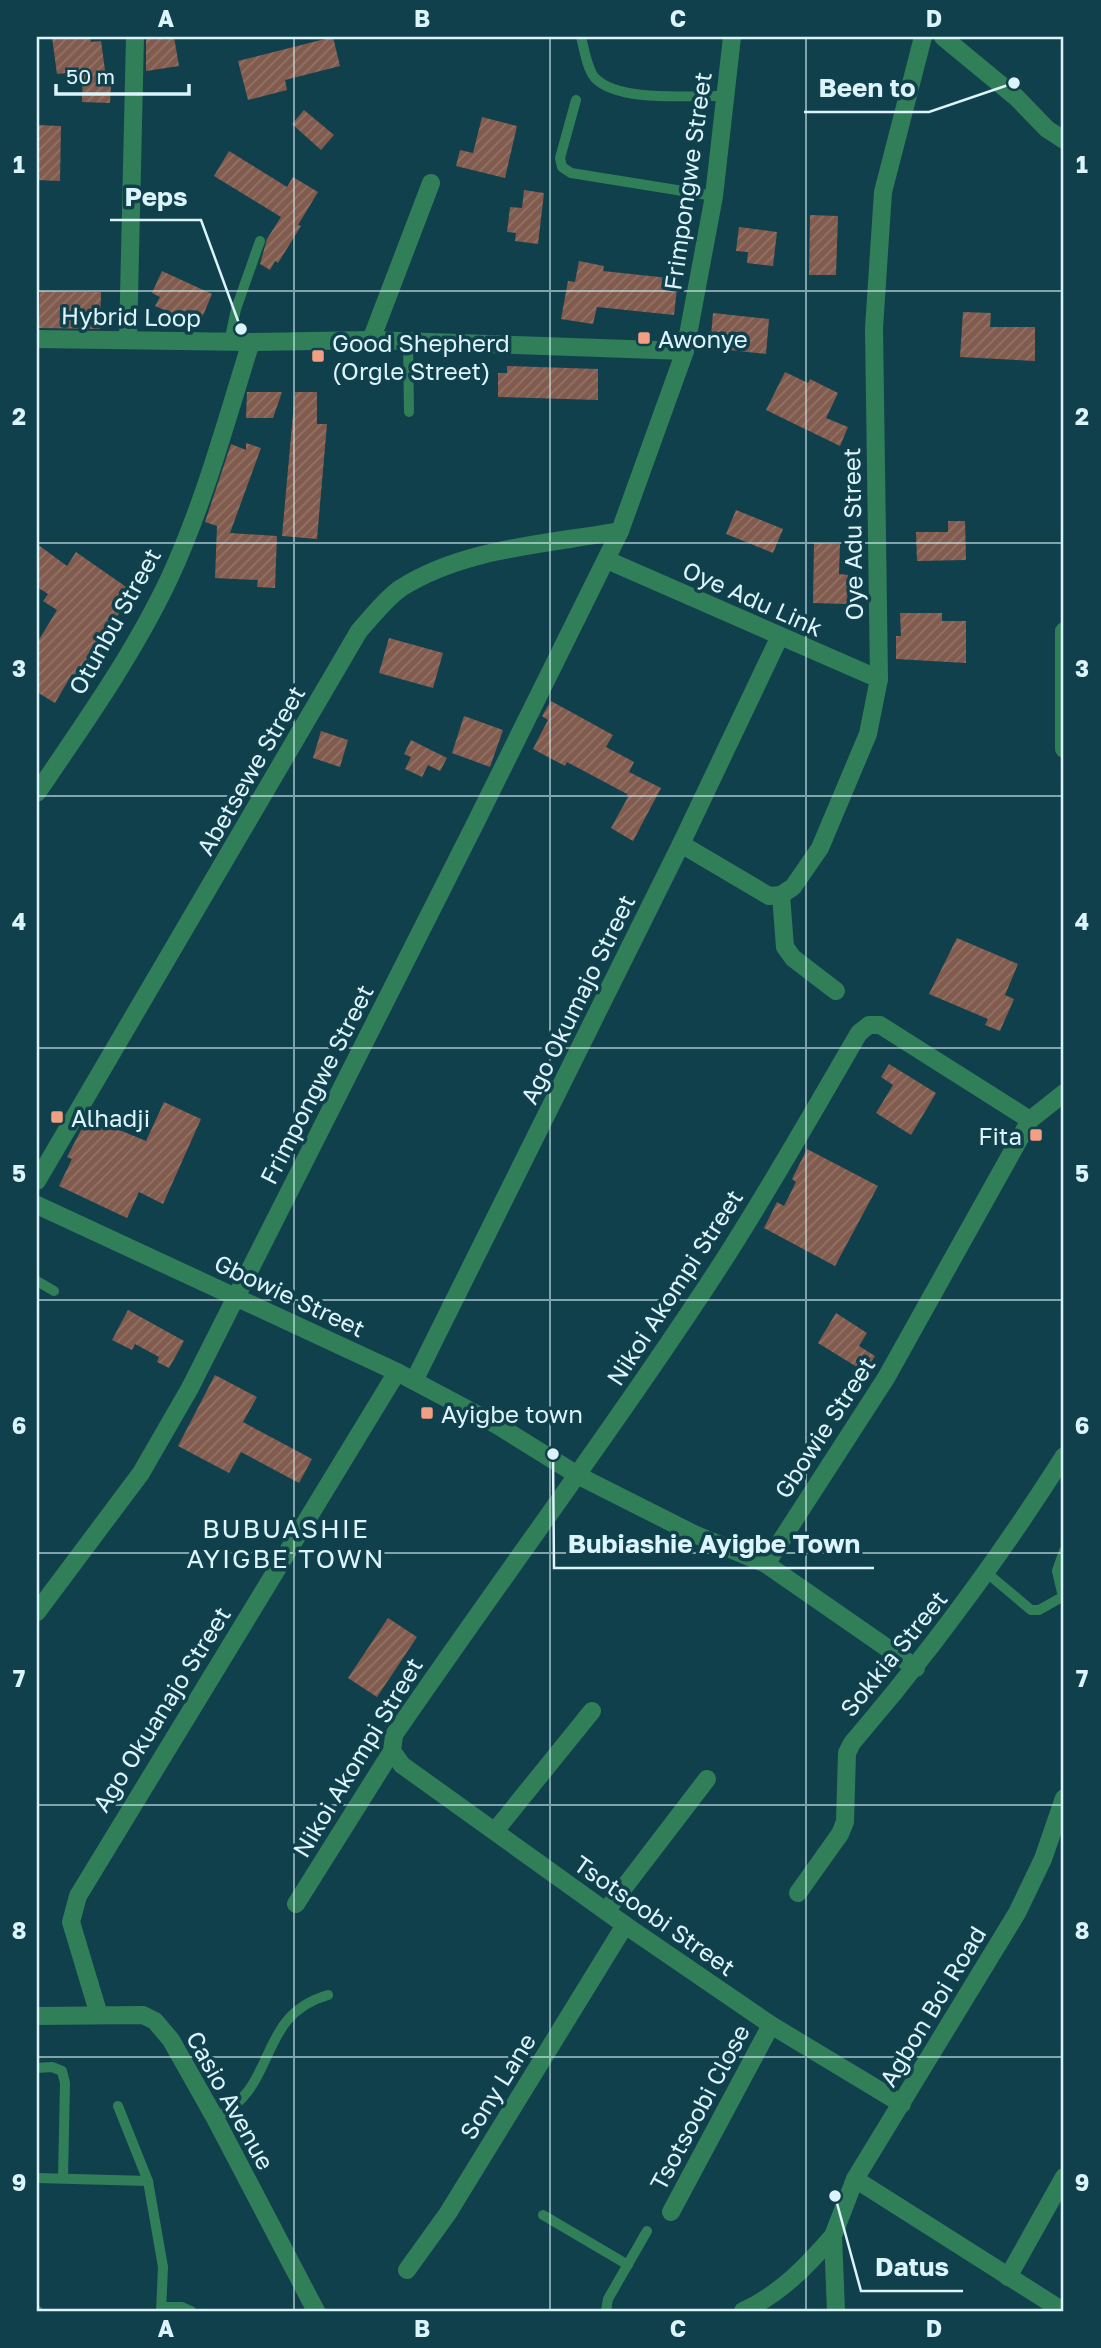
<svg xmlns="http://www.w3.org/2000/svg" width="1101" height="2348" viewBox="0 0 1101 2348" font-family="'Golos Text',sans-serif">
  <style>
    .building { fill: url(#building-hatch) }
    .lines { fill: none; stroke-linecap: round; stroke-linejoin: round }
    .service { stroke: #317f59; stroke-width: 10 }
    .minor { stroke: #317f59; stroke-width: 18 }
    .tertiary { stroke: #317f59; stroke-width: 18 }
    .grid { fill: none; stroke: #dcf4fc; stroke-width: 2; stroke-opacity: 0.55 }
    .poi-dot { fill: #f39f83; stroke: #11404d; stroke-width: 2.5 }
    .labels { text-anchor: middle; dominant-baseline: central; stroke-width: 7; stroke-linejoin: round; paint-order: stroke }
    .street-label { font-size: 24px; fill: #dcf4fc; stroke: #11404d }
    .poi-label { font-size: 24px; fill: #dcf4fc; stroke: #11404d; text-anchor: start }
    .neighbourhood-label { font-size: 26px; letter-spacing: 2px; fill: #dcf4fc; stroke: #11404d }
    .leader { fill: none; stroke: #dcf4fc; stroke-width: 2.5 }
    .callout-dot { fill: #dcf4fc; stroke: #11404d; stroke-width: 2.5 }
    .callout-label { font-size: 26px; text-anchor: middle; font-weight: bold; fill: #dcf4fc; stroke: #11404d; stroke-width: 7; stroke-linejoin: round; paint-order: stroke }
    .neatline { fill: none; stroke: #dcf4fc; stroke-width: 2.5 }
    .grid-label { font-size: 23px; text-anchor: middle; font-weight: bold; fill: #dcf4fc }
  </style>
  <defs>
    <pattern id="building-hatch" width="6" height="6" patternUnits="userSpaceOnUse" patternTransform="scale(1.75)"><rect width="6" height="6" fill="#815b4e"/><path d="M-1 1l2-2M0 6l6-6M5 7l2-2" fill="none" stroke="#927368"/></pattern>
  </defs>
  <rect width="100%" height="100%" fill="#11404d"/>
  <g class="building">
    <polygon points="52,37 90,37 91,42 101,41 107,85 111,85 110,103 82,102 83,71 57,74"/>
    <polygon points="174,37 179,66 146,71 146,39"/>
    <polygon points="333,37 340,66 285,80 287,90 248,100 238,61"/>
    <polygon points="304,110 334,135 321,150 292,124"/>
    <polygon points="482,117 517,126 505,178 456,166 460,150 473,153"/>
    <polygon points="37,125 61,126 60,181 37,180"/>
    <polygon points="229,151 287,187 293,177 318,192 298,225 301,226 278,263 275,261 270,270 260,264 267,239 281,217 214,176"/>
    <polygon points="524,190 544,193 538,244 515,241 516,233 507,232 510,207 522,208"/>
    <polygon points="810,215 838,216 836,275 809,275"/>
    <polygon points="739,227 777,232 773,266 747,263 748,252 736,251"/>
    <polygon points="579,261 604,266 603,271 678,279 674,315 597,307 593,324 561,319 568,281 575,282"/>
    <polygon points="162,271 212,294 199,325 155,306 160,297 152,293"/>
    <polygon points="40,291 101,292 100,329 39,328"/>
    <polygon points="963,312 991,313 990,327 1035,327 1035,361 960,357"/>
    <polygon points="713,313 769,319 766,354 710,348"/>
    <polygon points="507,366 598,369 598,400 498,397 498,373 507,373"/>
    <polygon points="785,372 808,383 810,379 838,393 826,418 848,427 840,446 766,410"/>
    <polygon points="247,392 282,392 273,418 246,418"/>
    <polygon points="295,392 317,392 317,424 327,424 317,539 282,536"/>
    <polygon points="246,443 261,448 230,533 277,536 275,588 257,587 258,580 215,578 217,526 205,522 231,444 246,450"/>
    <polygon points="736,510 783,529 773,553 726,534"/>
    <polygon points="948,521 965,521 966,560 917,561 916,532 948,532"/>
    <polygon points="814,543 840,544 839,574 848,575 847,604 813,603"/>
    <polygon points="37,544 67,566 76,552 129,589 122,599 126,602 101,643 98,641 76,677 72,674 55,703 37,692 37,643 57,610 43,601 48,594 37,587"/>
    <polygon points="900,613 942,613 942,621 966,621 966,663 896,659 896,636 901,636"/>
    <polygon points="389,638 443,653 433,688 379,673"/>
    <polygon points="551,701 613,735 606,747 634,762 629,772 661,788 633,841 611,828 628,797 627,794 567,762 565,766 533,749 548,720 542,716"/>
    <polygon points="464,716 503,730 490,767 452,753"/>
    <polygon points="321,731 348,740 340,767 313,758"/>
    <polygon points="411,740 447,758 440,771 428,765 422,777 405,769 411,757 404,754"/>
    <polygon points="957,938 1018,964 1005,995 1014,999 1000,1031 985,1025 988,1019 929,994"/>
    <polygon points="889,1064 936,1093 911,1135 876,1113 893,1085 881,1077"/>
    <polygon points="164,1102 201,1119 163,1204 139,1192 127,1218 59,1186 72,1159 67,1157 88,1117 146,1141"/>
    <polygon points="807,1149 878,1186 835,1266 764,1228 777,1202 784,1206 796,1182 792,1179"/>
    <polygon points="128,1310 184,1341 169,1368 157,1362 159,1357 135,1344 132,1350 112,1340"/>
    <polygon points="836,1313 867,1333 859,1346 875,1356 865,1372 818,1343"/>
    <polygon points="215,1375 257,1397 243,1422 312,1459 299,1483 241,1452 229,1473 178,1446"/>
    <polygon points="388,1618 417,1637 377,1697 348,1678"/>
  </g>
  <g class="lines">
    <g class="service">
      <path d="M 581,37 C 584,48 587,69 595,78 C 619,103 691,95 724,96"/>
      <polyline points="576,100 560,158 562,167 571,173 714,196"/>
      <polyline points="229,342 236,309 260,241"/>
      <polyline points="408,342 409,412"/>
      <polyline points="37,1281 54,1291"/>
      <polyline points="987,1573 1031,1610 1039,1610 1064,1596"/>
      <polyline points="1063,1597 1057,1571 1064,1551"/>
      <polyline points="37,2068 52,2067 62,2071 65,2083 63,2178"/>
      <polyline points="118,2106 148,2181 163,2267 161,2311"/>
      <path d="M 215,2118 C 280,2087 255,2016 328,1995"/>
      <polyline points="37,2178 148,2181"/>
      <polyline points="543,2215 628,2265"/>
      <polyline points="163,2307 182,2307 191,2311"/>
      <polyline points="37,2311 38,2311"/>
      <polyline points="606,2311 608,2299 647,2231"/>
    </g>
    <g class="minor">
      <polyline points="943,37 1017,98 1047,129 1064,140"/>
      <polyline points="37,339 251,342 371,340 685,351"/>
      <polyline points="128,340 135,37"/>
      <polyline points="371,340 431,183"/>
      <polyline points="607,560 879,679"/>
      <polyline points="1064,631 1064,749"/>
      <path d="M 37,793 C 84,724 133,655 169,579 C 204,504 226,421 251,342"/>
      <polyline points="681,844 769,896 781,895 793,887 820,848 868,734 879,679 874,328 883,192 923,37"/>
      <polyline points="781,895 785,947 793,958 836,991"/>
      <path d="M 37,1181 L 359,631 C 372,617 385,599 401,588 C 464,548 547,544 620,531"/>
      <polyline points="37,1205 397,1372 497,1425 579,1476 694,1534 766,1564 886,1378 1030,1120 1064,1093"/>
      <polyline points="414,1381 681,844 779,638"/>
      <polyline points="766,1564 916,1668"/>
      <polyline points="37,1612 141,1473 190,1388 474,826 620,531 685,351 714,196 732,37"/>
      <polyline points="392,1751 402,1765 625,1925 771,2025 902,2104"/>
      <polyline points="495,1831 592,1711"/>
      <path d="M 798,1893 L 840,1834 L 845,1822 L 847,1753 L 852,1743 C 930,1652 1000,1557 1064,1456"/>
      <path d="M 296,1904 L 392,1751 L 394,1735 C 501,1579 614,1428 718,1269 C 768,1192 813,1112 859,1033 L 869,1025 L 880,1025 L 1030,1120"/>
      <polyline points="606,1911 707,1779"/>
      <polyline points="99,2015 71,1922 78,1896 397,1372"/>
      <polyline points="37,2016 143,2015 155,2021 171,2040 215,2118 316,2311"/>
      <polyline points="855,2179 1063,2311"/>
      <polyline points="671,2212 771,2025"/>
      <polyline points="407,2270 448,2213 625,1925"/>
      <polyline points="1008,2277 1064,2177"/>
      <path d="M 743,2311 C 779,2295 807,2266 833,2236"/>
    </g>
    <polyline class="tertiary" points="836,2311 833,2236 855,2179 1017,1913 1043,1859 1064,1798"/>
  </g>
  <path class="grid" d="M 294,37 L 294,2311M 550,37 L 550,2311M 806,37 L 806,2311M 37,291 L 1064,291M 37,543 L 1064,543M 37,796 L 1064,796M 37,1048 L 1064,1048M 37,1300 L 1064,1300M 37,1553 L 1064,1553M 37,1805 L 1064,1805M 37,2057 L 1064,2057"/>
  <g class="poi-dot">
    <rect x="637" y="331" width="14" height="14" rx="3.5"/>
    <rect x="311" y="349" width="14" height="14" rx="3.5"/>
    <rect x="50" y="1110" width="14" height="14" rx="3.5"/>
    <rect x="1029" y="1128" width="14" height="14" rx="3.5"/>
    <rect x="420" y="1406" width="14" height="14" rx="3.5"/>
  </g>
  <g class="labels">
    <g class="street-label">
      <text transform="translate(687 181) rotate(-82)">Frimpongwe Street</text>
      <text transform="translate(131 316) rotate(1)">Hybrid Loop</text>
      <text transform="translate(852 534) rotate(-91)">Oye Adu Street</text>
      <text transform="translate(753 598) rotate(24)">Oye Adu Link</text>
      <text transform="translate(114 621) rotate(-61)">Otunbu Street</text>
      <text transform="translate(250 770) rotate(-60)">Abetsewe Street</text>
      <text transform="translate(577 999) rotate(-64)">Ago Okumajo Street</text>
      <text transform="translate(316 1084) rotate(-63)">Frimpongwe Street</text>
      <text transform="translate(674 1287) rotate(-57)">Nikoi Akompi Street</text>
      <text transform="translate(290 1295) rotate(25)">Gbowie Street</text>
      <text transform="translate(824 1427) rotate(-57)">Gbowie Street</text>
      <text transform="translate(893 1653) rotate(-51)">Sokkia Street</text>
      <text transform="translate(161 1709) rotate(-58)">Ago Okuanajo Street</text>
      <text transform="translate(357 1757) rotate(-59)">Nikoi Akompi Street</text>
      <text transform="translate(655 1915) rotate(35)">Tsotsoobi Street</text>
      <text transform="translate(932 2006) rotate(-59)">Agbon Boi Road</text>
      <text transform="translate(497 2086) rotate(-58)">Sony Lane</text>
      <text transform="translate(231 2100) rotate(61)">Casio Avenue</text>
      <text transform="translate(699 2107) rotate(-62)">Tsotsoobi Close</text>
    </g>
    <g class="poi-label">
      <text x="658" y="338">Awonye</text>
      <text x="332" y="342">Good Shepherd<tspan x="332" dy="28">(Orgle Street)</tspan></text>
      <text x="71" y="1117">Alhadji</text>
      <text x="1022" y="1135" text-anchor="end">Fita</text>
      <text x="441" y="1413">Ayigbe town</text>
    </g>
    <g class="neighbourhood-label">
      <text x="286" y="1528">BUBUASHIE<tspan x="286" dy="30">AYIGBE TOWN</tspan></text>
    </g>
  </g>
  <path class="leader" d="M1014 83L929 112H804M241 329L201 220H110M553 1454L554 1568H874M835 2196L861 2291H963"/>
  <g class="callout-dot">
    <circle cx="1014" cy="83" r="7"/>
    <circle cx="241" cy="329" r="7"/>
    <circle cx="553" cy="1454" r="7"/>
    <circle cx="835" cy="2196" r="7"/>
  </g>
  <g class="callout-label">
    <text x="867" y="97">Been to</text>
    <text x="156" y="206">Peps</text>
    <text x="714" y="1553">Bubiashie Ayigbe Town</text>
    <text x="912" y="2276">Datus</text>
  </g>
  <rect width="1101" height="2348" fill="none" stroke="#11404d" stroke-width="77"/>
  <path d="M56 84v10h133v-10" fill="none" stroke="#dcf4fc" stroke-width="3.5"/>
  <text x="66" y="84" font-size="21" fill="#dcf4fc" stroke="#11404d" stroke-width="5" paint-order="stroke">50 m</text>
  <rect x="38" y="38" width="1024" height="2272" class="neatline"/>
  <g class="grid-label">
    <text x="166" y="27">A</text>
    <text x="422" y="27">B</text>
    <text x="678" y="27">C</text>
    <text x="934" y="27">D</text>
    <text x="19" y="173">1</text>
    <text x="1082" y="173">1</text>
    <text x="19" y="425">2</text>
    <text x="1082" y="425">2</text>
    <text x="19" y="677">3</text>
    <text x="1082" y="677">3</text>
    <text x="19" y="930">4</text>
    <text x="1082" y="930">4</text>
    <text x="19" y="1182">5</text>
    <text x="1082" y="1182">5</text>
    <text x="19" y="1434">6</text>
    <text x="1082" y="1434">6</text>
    <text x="19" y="1687">7</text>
    <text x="1082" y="1687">7</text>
    <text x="19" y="1939">8</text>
    <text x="1082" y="1939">8</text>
    <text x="19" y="2191">9</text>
    <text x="1082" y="2191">9</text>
    <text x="166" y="2337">A</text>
    <text x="422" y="2337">B</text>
    <text x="678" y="2337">C</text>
    <text x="934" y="2337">D</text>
  </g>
</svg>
